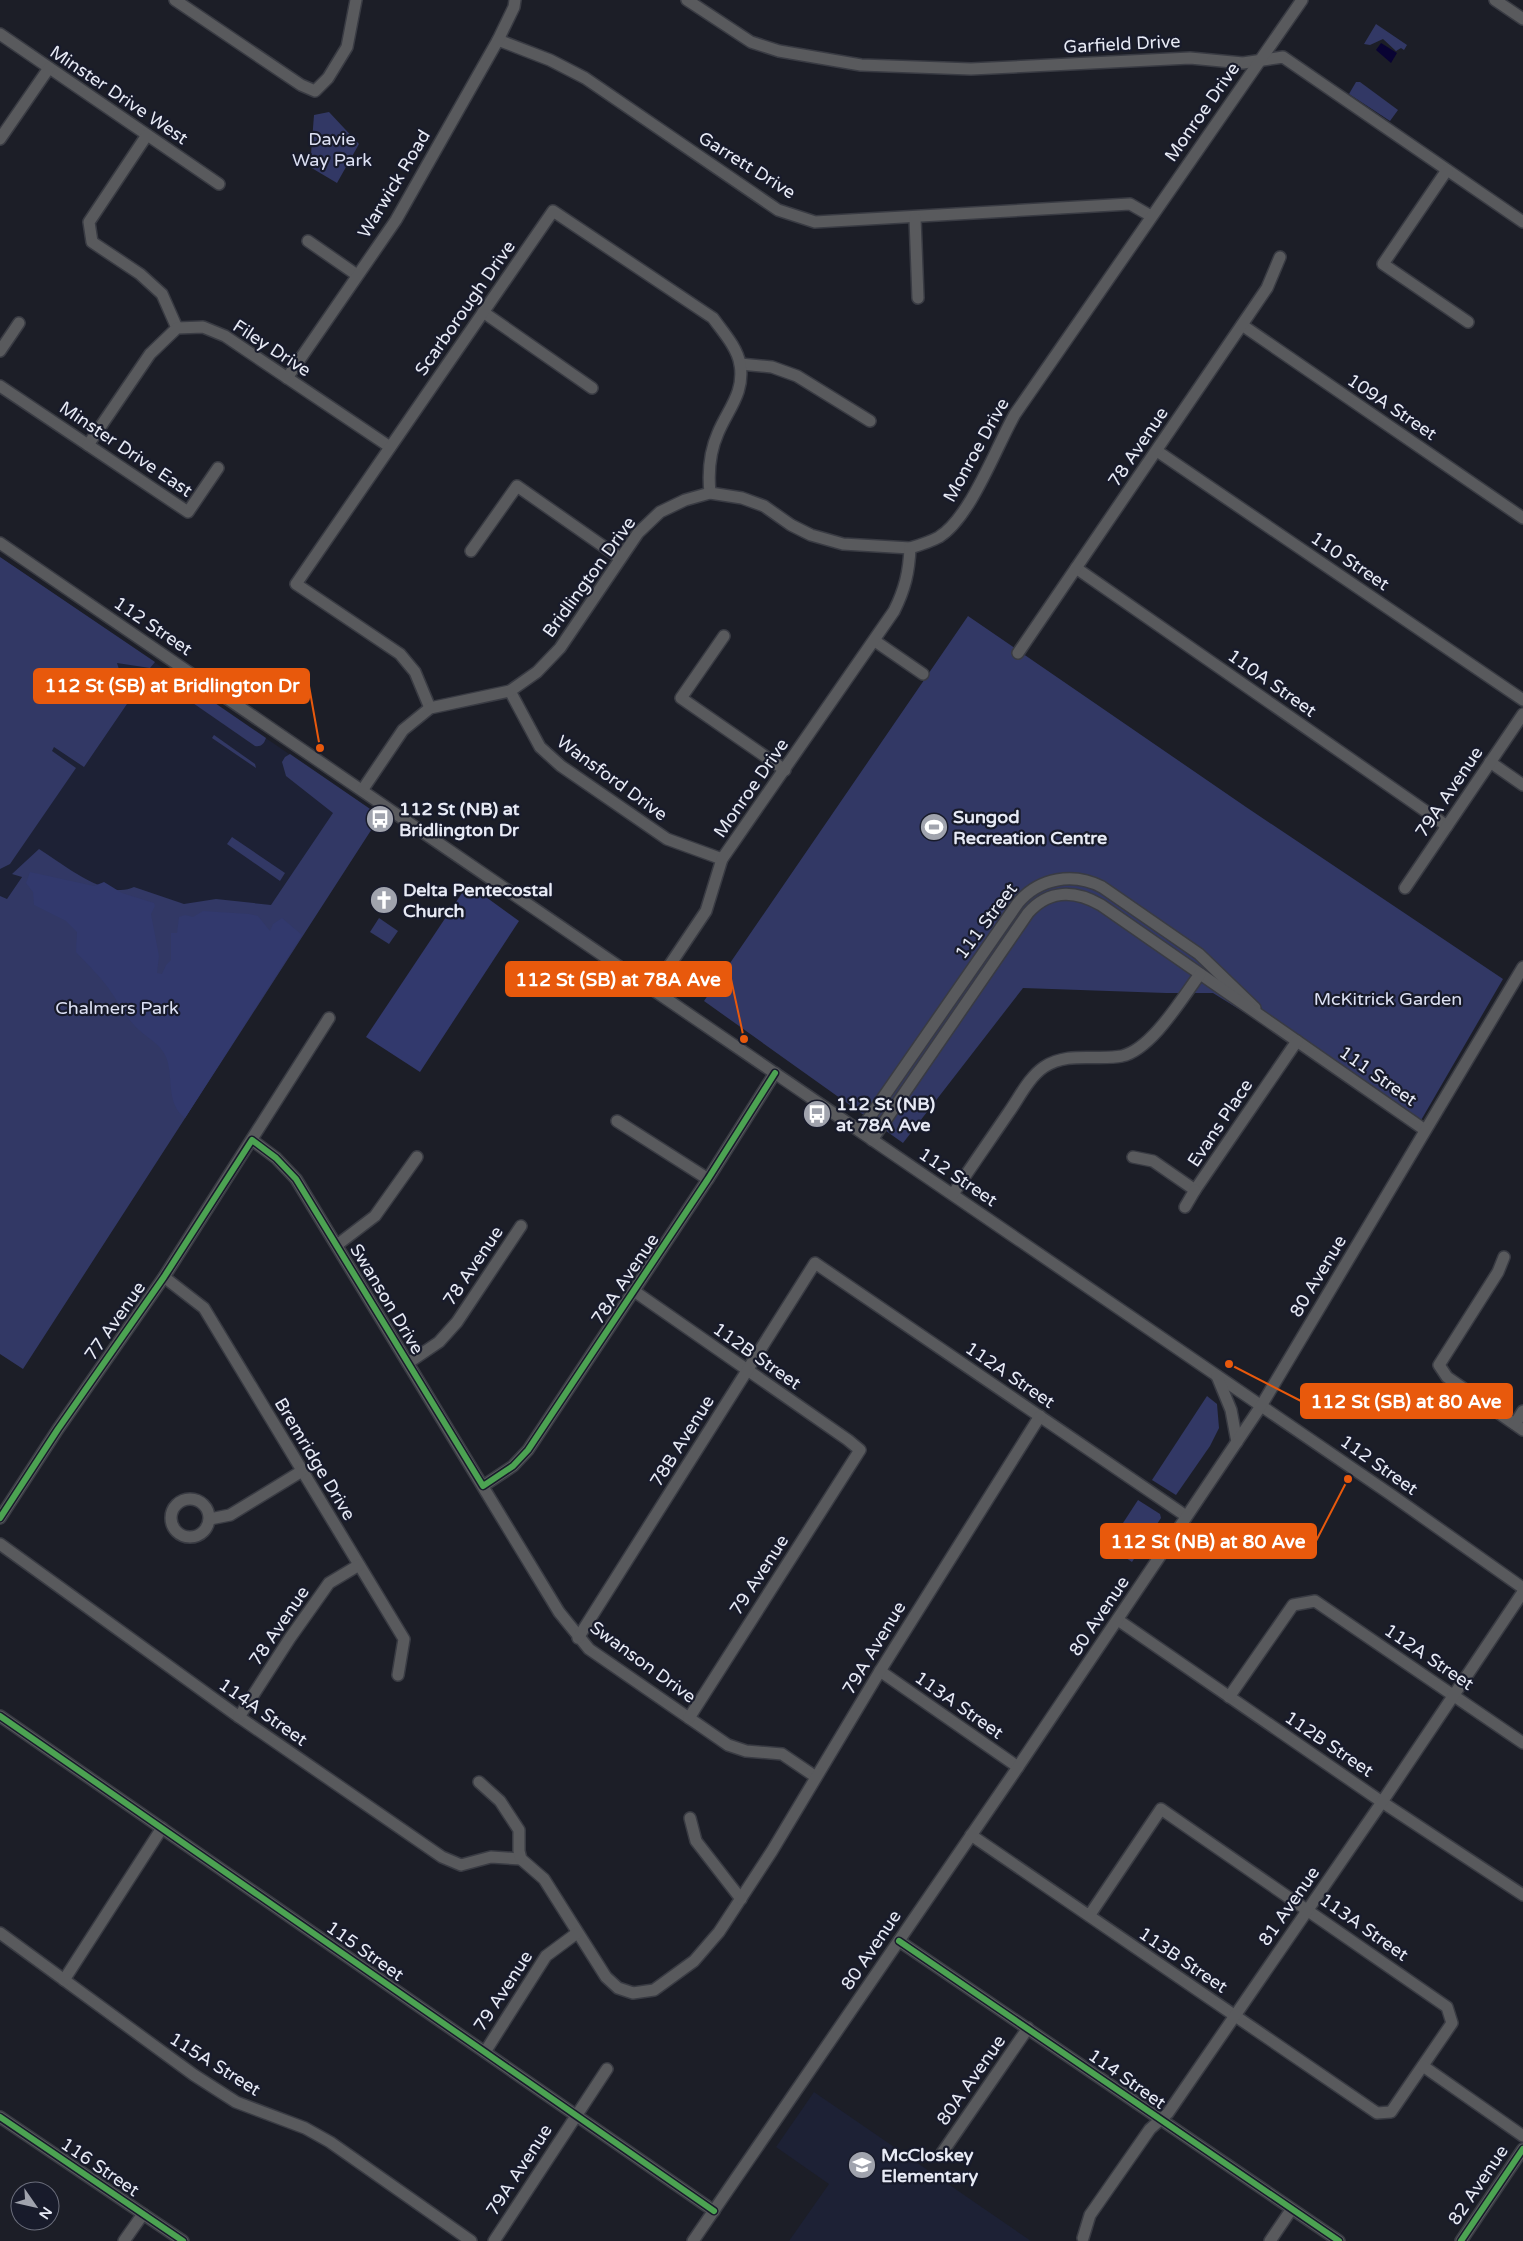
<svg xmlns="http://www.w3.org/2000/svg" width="1523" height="2241" viewBox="0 0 1523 2241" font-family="'Varela Round',sans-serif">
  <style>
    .built { fill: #1d2135 }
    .green { fill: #323865 }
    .forest { fill: #32396d }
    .water { fill: #090333 }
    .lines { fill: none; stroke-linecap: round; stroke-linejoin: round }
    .minor-casing { stroke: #393b43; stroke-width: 14 }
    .minor { stroke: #595a5d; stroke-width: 11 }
    .cycleway-casing { stroke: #181b2b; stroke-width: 9 }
    .cycleway { stroke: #4ca352; stroke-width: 6 }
    .labels { text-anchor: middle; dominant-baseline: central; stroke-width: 4.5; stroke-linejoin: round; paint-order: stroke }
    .street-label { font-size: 18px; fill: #e7eaf5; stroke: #181b2b }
    .park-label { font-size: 18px; fill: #dde1f4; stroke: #181b2b }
    .poi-label { font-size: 18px; font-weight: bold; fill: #e7eaf5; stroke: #181b2b; text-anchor: start }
    .leader { fill: none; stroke: #e8590c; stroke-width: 2 }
    .callout-dot { fill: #e8590c; stroke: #181b2b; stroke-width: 2 }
    .callout { fill: #e8590c; stroke: #e8590c; stroke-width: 2 }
    .callout-label { font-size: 19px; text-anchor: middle; font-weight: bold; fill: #fff }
  </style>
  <rect width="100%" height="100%" fill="#1c1e27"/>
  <g class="built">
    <polygon points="0,557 380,816 304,931 27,869 0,911"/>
    <polygon points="814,2092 1031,2241 789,2241 829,2184 776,2147"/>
  </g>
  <g class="green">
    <polygon points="1376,24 1407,45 1404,50 1401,48 1396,51 1383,39 1370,45 1364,44"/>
    <polygon points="1356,82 1360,82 1398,110 1390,121 1349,94"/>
    <polygon points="329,112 359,144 337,183 310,167 314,115"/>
    <polygon points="0,557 155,662 150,668 117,663 129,701 84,767 54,747 52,751 76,768 10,864 0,869"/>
    <polygon points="968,616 1246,807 1503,979 1420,1122 1213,993 1166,993 1023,988 903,1143 704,1001"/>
    <path d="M 167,670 L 266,738 C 264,744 261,747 255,746 L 164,683 L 162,677 Z"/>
    <polygon points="214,735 255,764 256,768 212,738"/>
    <path d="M 290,754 L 376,813 L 377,821 L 23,1369 L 0,1354 L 0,896 L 7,899 L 22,877 L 12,874 L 39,849 C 62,863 107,901 134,887 L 184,904 L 216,899 L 271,905 L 333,813 L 286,776 L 282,762 L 285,757 Z"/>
    <polygon points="232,837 285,873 280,881 227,844"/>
    <polygon points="379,918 398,931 389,944 370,932"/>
    <polygon points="1207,1396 1217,1404 1219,1428 1210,1446 1176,1495 1152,1480"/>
    <polygon points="1138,1500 1160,1514 1161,1518 1132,1562 1108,1546"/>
  </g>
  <g class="forest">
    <path d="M 30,872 L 94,886 L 104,882 L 122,893 L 154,903 L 155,906 L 151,914 L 159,956 L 157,973 L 162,974 L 166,965 L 171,960 L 171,933 L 177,933 L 179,917 L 185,915 L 193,917 L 203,911 L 249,914 L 258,916 L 270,931 L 273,924 L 282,918 L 302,935 L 185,1118 C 165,1103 174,1076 166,1057 C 161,1045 148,1038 139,1030 C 126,1018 119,1003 109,989 C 100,976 87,964 76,952 L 77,932 L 66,921 L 34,905 L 33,892 L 26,883 Z"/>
    <polygon points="468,884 519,921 420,1072 366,1037"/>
  </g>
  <polygon class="water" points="1381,43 1397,53 1391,63 1376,50"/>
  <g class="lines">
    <defs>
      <g id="minor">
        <polyline points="175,0 301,85 315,91 328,78 347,47 356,0"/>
        <polyline points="687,0 751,42 779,51 861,65 971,69 1190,58 1243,63 1283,57 1523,222"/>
        <polyline points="1495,0 1523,19"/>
        <polyline points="0,34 219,184"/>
        <polyline points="498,40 550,60 585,78 778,210 815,222 1130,204 1151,216"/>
        <polyline points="147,135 89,222 92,242 140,274 162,294 177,328"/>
        <polyline points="0,139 49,68"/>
        <polyline points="1447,170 1383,264 1468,322"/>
        <polyline points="915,218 918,298"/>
        <polyline points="308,241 357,275"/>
        <polyline points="483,312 592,388"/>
        <polyline points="1242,325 1523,518"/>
        <polyline points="0,351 19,323"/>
        <polyline points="740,364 772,367 797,376 870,421"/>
        <polyline points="287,378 396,220 498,40 514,7 515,0"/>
        <polyline points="0,386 188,512 218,468"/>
        <polyline points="88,445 150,354 177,328 203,327 225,336 390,447"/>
        <polyline points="1157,451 1523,700"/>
        <polyline points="0,543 1390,1494 1523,1588"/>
        <polyline points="471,551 517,486 620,558"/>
        <polyline points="1076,568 1447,826"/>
        <polyline points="724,636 681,698 785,770"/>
        <polyline points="875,641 923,674"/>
        <polyline points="1018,653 1267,288 1280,257"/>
        <polyline points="510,691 540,747 561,766 667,839 722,859"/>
        <path d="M 430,708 L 415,672 L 400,654 L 296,584 L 553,211 L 713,318 C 723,332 737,347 740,364 C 745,393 728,409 718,433 C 710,451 708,473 710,493"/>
        <polyline points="1490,762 1523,785"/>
        <polyline points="363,789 403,730 430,708 510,691 537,672 560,648 638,533 660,512 685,500 710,493 742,498 764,506 791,525 811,535 843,544 910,548"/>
        <polyline points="1405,888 1523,714"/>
        <path d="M 653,990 L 706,911 L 722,859 L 894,611 C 905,589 909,572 910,548 C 920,545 930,542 939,537 C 971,517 996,447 1015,414 L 1302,0"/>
        <polyline points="617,1121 708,1179"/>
        <path d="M 860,1131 L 1018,903 C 1039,878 1073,872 1102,887 L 1199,954 L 1255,1008"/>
        <polyline points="252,1140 276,1158 296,1179 559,1612 589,1649 728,1745 746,1751 782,1754 816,1777"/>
        <path d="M 872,1140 L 1028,913 C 1049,889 1075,890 1101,905 L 1425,1130"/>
        <polyline points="1133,1157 1153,1161 1195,1190 1297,1041"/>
        <path d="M 953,1194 C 971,1167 990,1140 1009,1112 C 1019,1098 1029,1077 1044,1067 C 1068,1051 1097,1061 1122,1056 C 1152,1049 1182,998 1200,974"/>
        <polyline points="1185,1207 1195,1190"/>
        <polyline points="337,1245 375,1216 417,1157"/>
        <polyline points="1504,1257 1498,1272 1439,1365 1447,1377 1523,1430"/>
        <polyline points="164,1277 204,1308 404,1639 398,1675"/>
        <polyline points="634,1291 848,1440 860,1450 689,1718"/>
        <polyline points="408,1363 439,1342 457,1322 521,1226"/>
        <polyline points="1217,1376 1231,1410 1237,1442"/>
        <polyline points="1515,1424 1523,1411"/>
        <polyline points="483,1486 513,1466 528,1450 708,1179 775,1073"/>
        <circle cx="190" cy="1518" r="19"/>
        <polyline points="0,1518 58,1429 164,1277 329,1018"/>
        <polyline points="210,1519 230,1515 302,1471"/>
        <polyline points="0,1544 239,1717 442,1857 461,1865 491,1857 521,1859"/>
        <polyline points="1118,1620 1382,1802 1523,1895"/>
        <polyline points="578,1638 815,1263 1186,1516"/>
        <polyline points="880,1671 1018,1767"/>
        <polyline points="1229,1697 1293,1605 1315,1601 1523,1743"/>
        <polyline points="0,1716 714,2211"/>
        <polyline points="239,1717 290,1638 329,1583 359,1565"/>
        <polyline points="479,1782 500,1801 519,1830 519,1851 521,1859 544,1879 606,1977 618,1988 633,1993 654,1990 694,1961 719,1932 772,1851 880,1671 1040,1416"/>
        <polyline points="690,1818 696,1841 741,1899"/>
        <polyline points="971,1835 1377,2113 1391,2112 1452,2023 1447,2007 1161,1809 1089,1916"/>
        <polyline points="0,1933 194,2075 236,2102 305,2128 330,2142 471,2241"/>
        <polyline points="899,1941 1339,2241"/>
        <polyline points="64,1980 162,1828"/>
        <polyline points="485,2052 546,1956 577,1933"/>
        <polyline points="1423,2066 1523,2136"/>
        <polyline points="0,2117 183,2241"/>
        <polyline points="942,2153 1028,2028"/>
        <polyline points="1083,2238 1090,2215 1150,2129 1168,2113 1382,1802 1523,1592"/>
        <polyline points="124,2241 143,2214"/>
        <polyline points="494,2241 607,2069"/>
        <polyline points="693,2241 1018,1767 1261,1406 1523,967"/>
        <polyline points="1270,2241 1291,2210"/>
        <polyline points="1461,2241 1523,2149"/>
      </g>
    </defs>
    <use href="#minor" class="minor-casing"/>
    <use href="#minor" class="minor"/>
    <defs>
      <g id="cycleway">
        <polyline points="0,1518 58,1429 164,1277 252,1140 276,1158 296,1179 483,1486 513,1466 528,1450 708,1179 775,1073"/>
        <polyline points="0,1716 714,2211"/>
        <polyline points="899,1941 1339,2241"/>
        <polyline points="0,2117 183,2241"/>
        <polyline points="1461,2241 1523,2149"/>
      </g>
    </defs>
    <use href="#cycleway" class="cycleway-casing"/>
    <use href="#cycleway" class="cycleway"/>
  </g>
  <defs>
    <symbol id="bus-disc" viewBox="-11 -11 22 22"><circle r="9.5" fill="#a0a3ad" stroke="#181b2b"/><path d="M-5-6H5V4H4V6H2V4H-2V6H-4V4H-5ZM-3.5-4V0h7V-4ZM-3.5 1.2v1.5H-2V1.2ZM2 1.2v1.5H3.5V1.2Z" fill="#fff"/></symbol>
    <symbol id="stadium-disc" viewBox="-11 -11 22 22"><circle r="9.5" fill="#a0a3ad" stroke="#181b2b"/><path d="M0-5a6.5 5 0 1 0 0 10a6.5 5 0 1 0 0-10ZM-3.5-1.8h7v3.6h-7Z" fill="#fff"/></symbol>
    <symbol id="church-disc" viewBox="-11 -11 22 22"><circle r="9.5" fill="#a0a3ad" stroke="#181b2b"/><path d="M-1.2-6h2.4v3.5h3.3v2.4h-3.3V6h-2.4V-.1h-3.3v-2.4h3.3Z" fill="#fff"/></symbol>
    <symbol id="school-disc" viewBox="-11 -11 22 22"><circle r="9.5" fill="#a0a3ad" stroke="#181b2b"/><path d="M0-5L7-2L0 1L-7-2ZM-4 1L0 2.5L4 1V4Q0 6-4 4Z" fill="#fff"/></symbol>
  </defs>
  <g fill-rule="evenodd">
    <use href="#bus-disc" x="364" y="803" width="32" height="32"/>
    <use href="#stadium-disc" x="918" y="811" width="32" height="32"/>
    <use href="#church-disc" x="368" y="884" width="32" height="32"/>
    <use href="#bus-disc" x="801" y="1098" width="32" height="32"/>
    <use href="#school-disc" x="846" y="2149" width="32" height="32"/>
  </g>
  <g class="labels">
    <g class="street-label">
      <text transform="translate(1122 44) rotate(-3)">Garfield Drive</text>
      <text transform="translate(119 95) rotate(34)">Minster Drive West</text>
      <text transform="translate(1202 112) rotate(-55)">Monroe Drive</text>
      <text transform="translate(747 165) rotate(32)">Garrett Drive</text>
      <text transform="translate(394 184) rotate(-59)">Warwick Road</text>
      <text transform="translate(465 308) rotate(-55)">Scarborough Drive</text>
      <text transform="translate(272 348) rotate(33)">Filey Drive</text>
      <text transform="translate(1392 407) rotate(34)">109A Street</text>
      <text transform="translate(1138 447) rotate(-56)">78 Avenue</text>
      <text transform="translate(126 449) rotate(34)">Minster Drive East</text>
      <text transform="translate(976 450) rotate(-61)">Monroe Drive</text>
      <text transform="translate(1350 561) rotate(34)">110 Street</text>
      <text transform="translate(589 577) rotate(-54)">Bridlington Drive</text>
      <text transform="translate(153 626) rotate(34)">112 Street</text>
      <text transform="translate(1272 683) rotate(35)">110A Street</text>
      <text transform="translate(612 778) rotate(36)">Wansford Drive</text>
      <text transform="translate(751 788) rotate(-55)">Monroe Drive</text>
      <text transform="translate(1449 792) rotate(-56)">79A Avenue</text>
      <text transform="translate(986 921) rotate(-53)">111 Street</text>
      <text transform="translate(1378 1076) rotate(35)">111 Street</text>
      <text transform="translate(1220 1123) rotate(-56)">Evans Place</text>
      <text transform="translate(958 1177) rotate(34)">112 Street</text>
      <text transform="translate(473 1266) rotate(-56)">78 Avenue</text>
      <text transform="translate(1318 1276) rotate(-59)">80 Avenue</text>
      <text transform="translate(625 1279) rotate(-56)">78A Avenue</text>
      <text transform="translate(387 1299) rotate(59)">Swanson Drive</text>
      <text transform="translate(115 1321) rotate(-55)">77 Avenue</text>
      <text transform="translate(757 1356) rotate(35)">112B Street</text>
      <text transform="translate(1010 1375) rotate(34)">112A Street</text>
      <text transform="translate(682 1441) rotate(-58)">78B Avenue</text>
      <text transform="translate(315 1459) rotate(59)">Bremridge Drive</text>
      <text transform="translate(1379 1465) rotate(35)">112 Street</text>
      <text transform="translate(759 1575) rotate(-57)">79 Avenue</text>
      <text transform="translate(1099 1616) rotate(-56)">80 Avenue</text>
      <text transform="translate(279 1626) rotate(-56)">78 Avenue</text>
      <text transform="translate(874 1648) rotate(-59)">79A Avenue</text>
      <text transform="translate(1429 1657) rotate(34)">112A Street</text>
      <text transform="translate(643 1662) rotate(36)">Swanson Drive</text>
      <text transform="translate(959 1705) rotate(35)">113A Street</text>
      <text transform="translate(263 1712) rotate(35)">114A Street</text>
      <text transform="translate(1329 1744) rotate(34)">112B Street</text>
      <text transform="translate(1289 1906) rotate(-55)">81 Avenue</text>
      <text transform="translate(1364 1927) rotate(35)">113A Street</text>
      <text transform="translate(871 1950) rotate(-56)">80 Avenue</text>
      <text transform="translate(365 1951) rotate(35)">115 Street</text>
      <text transform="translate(1183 1960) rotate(34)">113B Street</text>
      <text transform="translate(503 1991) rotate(-57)">79 Avenue</text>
      <text transform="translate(215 2064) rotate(32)">115A Street</text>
      <text transform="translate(1127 2079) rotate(35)">114 Street</text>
      <text transform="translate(971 2080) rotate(-55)">80A Avenue</text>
      <text transform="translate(100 2167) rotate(34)">116 Street</text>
      <text transform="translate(519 2170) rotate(-57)">79A Avenue</text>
      <text transform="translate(1478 2185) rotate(-56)">82 Avenue</text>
    </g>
    <g class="park-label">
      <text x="332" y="139">Davie<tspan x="332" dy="21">Way Park</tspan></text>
      <text x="1388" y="999">McKitrick Garden</text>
      <text x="117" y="1008">Chalmers Park</text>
    </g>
    <g class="poi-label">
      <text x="399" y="809">112 St (NB) at<tspan x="399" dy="21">Bridlington Dr</tspan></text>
      <text x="953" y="817">Sungod<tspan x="953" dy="21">Recreation Centre</tspan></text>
      <text x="403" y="890">Delta Pentecostal<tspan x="403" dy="21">Church</tspan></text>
      <text x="836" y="1104">112 St (NB)<tspan x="836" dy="21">at 78A Ave</tspan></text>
      <text x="881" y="2155">McCloskey<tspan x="881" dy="21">Elementary</tspan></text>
    </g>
  </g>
  <path class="leader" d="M320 748L309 686M744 1039L731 979M1229 1364L1301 1401M1348 1479L1316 1541"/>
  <g class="callout-dot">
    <circle cx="320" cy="748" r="5"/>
    <circle cx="744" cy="1039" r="5"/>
    <circle cx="1229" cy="1364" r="5"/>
    <circle cx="1348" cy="1479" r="5"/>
  </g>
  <g class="callout">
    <rect x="34" y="669" width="275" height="34" rx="5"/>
    <rect x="506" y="962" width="225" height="34" rx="5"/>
    <rect x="1301" y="1384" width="211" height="34" rx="5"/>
    <rect x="1101" y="1524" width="215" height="34" rx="5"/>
  </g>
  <g class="callout-label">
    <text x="172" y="692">112 St (SB) at Bridlington Dr</text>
    <text x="618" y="986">112 St (SB) at 78A Ave</text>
    <text x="1406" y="1408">112 St (SB) at 80 Ave</text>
    <text x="1208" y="1548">112 St (NB) at 80 Ave</text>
  </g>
  <g transform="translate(35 2206) rotate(124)"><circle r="24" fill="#181b2b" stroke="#6b6e7c"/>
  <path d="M0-4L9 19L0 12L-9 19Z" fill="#a0a3ad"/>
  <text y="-8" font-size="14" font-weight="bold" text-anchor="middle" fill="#e7eaf5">N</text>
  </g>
</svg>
